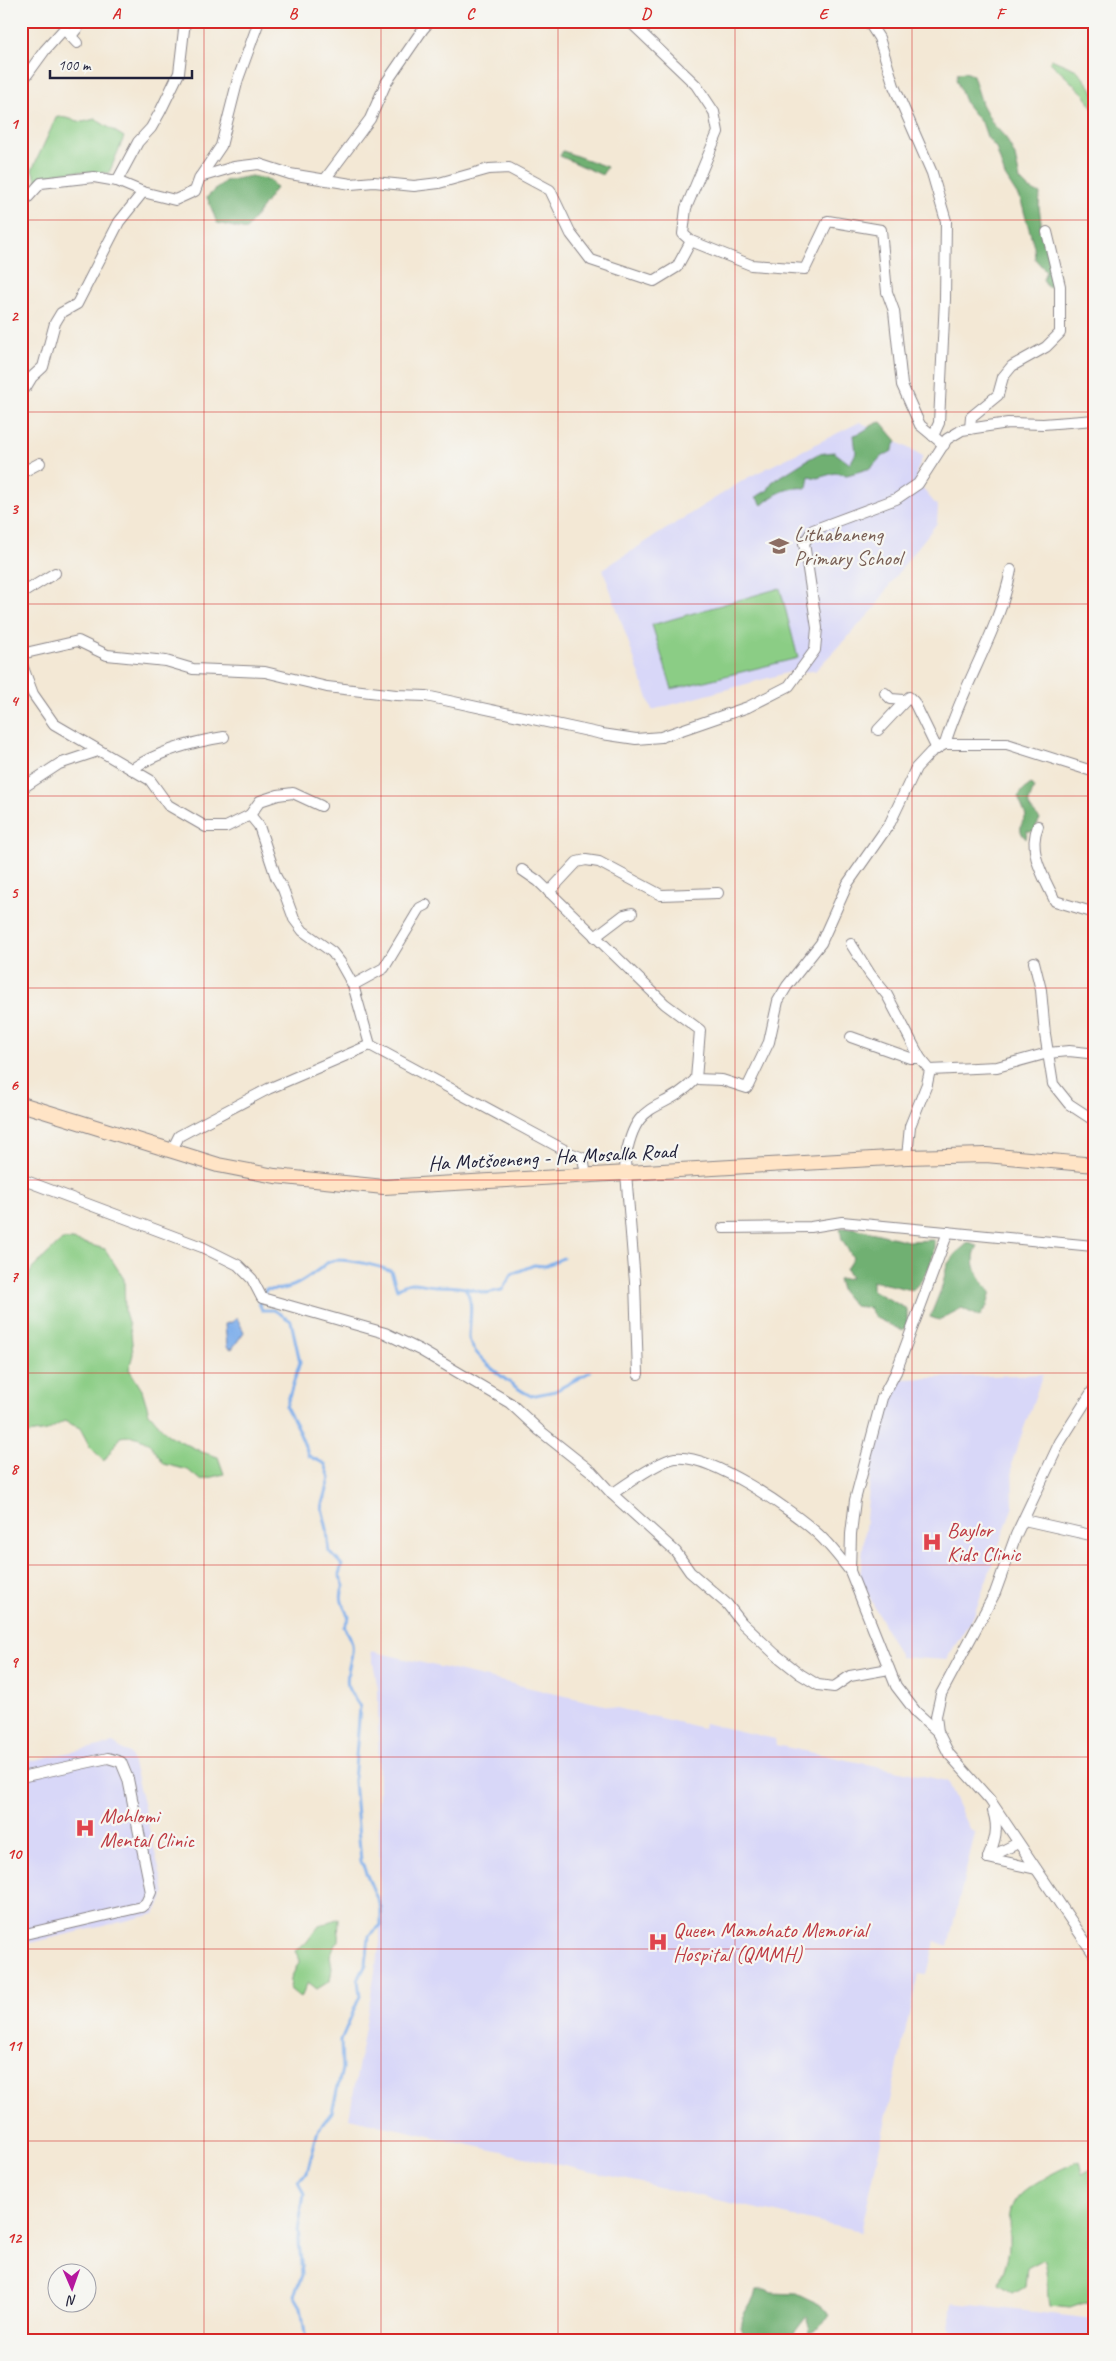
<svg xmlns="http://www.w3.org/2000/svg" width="1116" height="2361" viewBox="0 0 1116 2361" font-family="Caveat,sans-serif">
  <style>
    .built { fill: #d8d7f8 }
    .green { fill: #8bcd85; stroke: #567860 }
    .forest { fill: #70b072; stroke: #496956 }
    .water { fill: #81b0eb; stroke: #526993 }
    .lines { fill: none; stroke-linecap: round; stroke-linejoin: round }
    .stream { stroke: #81b0eb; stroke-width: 3 }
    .street-casing { stroke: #8a8588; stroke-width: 12 }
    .secondary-casing { stroke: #8a8588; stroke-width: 16 }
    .street { stroke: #fff; stroke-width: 10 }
    .secondary { stroke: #ffe4c6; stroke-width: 14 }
    .grid { fill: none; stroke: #d62828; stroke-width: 1; stroke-opacity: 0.55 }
    .labels { text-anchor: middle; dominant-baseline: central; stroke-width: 4.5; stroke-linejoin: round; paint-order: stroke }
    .education-label { font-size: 21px; fill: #785e54; stroke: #f6f6f2; text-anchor: start }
    .street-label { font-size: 21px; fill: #22223b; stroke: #f6f6f2 }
    .health-label { font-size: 21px; fill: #be3a42; stroke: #f6f6f2; text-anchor: start }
    .neatline { fill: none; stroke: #d62828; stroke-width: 2 }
    .grid-label { font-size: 16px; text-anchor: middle; font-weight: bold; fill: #d62828 }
  </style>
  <rect width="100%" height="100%" fill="#f6f6f2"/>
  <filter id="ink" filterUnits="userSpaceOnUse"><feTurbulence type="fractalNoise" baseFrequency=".02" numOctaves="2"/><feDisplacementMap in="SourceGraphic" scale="10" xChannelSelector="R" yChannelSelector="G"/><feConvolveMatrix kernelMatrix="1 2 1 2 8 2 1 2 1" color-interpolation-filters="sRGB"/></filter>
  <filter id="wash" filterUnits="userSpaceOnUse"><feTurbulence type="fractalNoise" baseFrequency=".0096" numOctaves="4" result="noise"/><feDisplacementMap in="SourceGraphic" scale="20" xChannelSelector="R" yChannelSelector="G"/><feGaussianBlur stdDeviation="1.12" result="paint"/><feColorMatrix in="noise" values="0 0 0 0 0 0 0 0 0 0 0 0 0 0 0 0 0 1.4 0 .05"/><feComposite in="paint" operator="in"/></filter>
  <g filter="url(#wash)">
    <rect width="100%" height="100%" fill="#f3e8d5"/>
    <g class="built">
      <polygon points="860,422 923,456 916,473 923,489 938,507 937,523 894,578 875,608 815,671 790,672 652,710 603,569 747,478"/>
      <polygon points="1043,1374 1012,1462 1013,1506 974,1615 946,1660 900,1657 860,1578 871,1470 878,1432 901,1379"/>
      <polygon points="371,1651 703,1728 704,1723 775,1739 776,1745 947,1781 969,1829 975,1833 948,1946 935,1941 927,1975 918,1974 861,2232 349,2118 380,1943 378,1689"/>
      <polygon points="113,1743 131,1755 165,1893 155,1914 21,1945 21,1763"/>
      <polygon points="953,2303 1095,2319 1095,2340 954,2340 949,2326"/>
    </g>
    <g class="green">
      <polygon points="1051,59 1077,70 1095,93 1095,112 1084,94 1050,62"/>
      <path d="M 57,116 L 83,122 L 95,119 L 124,137 L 109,173 C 88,172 56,168 37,181 L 32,170 Z"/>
      <polygon points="780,588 798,658 672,689 652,625"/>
      <path d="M 62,1240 L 73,1240 L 105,1249 L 124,1279 L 125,1312 L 131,1332 L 133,1354 L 129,1369 L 142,1390 L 149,1413 L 168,1435 L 202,1452 L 218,1457 L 224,1474 L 200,1480 L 188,1470 L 164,1464 C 152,1445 144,1433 120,1437 L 104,1461 L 90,1447 L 80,1428 L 64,1421 L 47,1431 L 21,1435 L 21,1287 L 33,1268 Z"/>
      <polygon points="339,1918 338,1941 330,1955 332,1968 330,1981 317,1989 308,1982 301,1998 290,1989 291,1978 300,1960 295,1951 305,1944 319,1926"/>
      <path d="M 1079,2161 L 1082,2174 L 1095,2167 L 1095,2305 L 1087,2302 L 1070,2308 L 1050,2306 C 1047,2290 1050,2275 1044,2259 L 1027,2268 L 1025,2286 L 1013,2293 L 999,2284 C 1002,2275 1006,2265 1008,2255 C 1011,2239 1006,2220 1013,2205 C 1022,2186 1061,2169 1079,2161 Z"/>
    </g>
    <g class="forest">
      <polygon points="965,72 973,75 982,104 993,124 1006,138 1015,156 1020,180 1028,188 1040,194 1039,207 1042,229 1048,236 1058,278 1053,286 1047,287 1043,279 1046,271 1035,259 1034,246 1021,201 1005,176 996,148 987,137 983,125 966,104 956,79 958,73"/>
      <polygon points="563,151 607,167 602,175 560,156"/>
      <polygon points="251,176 270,180 276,188 246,230 217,223 207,197 225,181"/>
      <path d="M 881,422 L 897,441 L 892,451 L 880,458 L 871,468 L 847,475 L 835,473 L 817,478 L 809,476 L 807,488 C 789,486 775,493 762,505 L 756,497 L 768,490 L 772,482 L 807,460 L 818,454 L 834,452 L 850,464 L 856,453 L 854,435 C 866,432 870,424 881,422 Z"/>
      <path d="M 1031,784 L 1034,787 C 1029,806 1023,802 1040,819 L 1033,832 L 1027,831 L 1026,839 C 1018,831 1020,825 1026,816 L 1018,797 L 1023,790 Z"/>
      <path d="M 840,1228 L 854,1228 L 908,1241 L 934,1240 C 935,1259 926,1279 912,1290 L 872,1281 L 872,1290 L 907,1309 L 907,1324 L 903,1331 L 876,1318 L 869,1308 L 854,1306 L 841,1290 L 838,1279 L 851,1278 L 846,1269 L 853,1258 L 842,1240 Z"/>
      <path d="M 968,1243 L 978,1246 C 968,1261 979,1280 991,1292 L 987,1306 L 979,1317 L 962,1308 L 939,1320 L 930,1317 L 942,1287 L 947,1265 L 955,1254 Z"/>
      <path d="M 756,2290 L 765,2290 L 772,2293 L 797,2294 L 818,2304 L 830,2314 L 821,2327 L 808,2333 L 810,2326 L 807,2316 L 794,2333 L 791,2340 L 750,2340 C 728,2321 752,2310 756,2290 Z"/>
    </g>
    <polygon class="water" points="237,1318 244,1332 232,1349 227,1347 225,1324 232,1322"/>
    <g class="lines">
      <g class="stream">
        <polyline points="465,1288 486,1293 502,1290 512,1274 534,1265 545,1266 563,1258"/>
        <path d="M 264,1295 L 266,1289 C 288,1292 301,1283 318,1270 C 322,1267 327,1262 331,1261 C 343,1257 379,1266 391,1271 L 397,1289 C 414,1278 418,1285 436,1286 C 446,1286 455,1286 465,1288 C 475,1303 469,1320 469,1338 C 470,1355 516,1389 531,1396 L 555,1391 L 590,1372"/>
        <path d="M 261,1300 L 259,1303 L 262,1310 L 274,1310 L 291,1321 L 300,1362 L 286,1407 L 298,1429 L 309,1456 L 325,1464 L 330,1478 L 322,1508 L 327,1529 L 329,1551 L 342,1565 L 339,1574 L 344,1586 C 338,1597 343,1606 349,1617 L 344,1627 C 363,1652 343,1663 348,1687 C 349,1693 357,1700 360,1707 L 354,1781 L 361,1861 L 381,1908 L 381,1925 L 369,1936 L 366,1964 L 358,1980 L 360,1996 L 341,2040 L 342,2069 L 332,2112 L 318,2130 L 307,2173 L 298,2180 L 304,2195 L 298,2230 L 302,2275 L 294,2295 L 301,2307 L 306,2340"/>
      </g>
    </g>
  </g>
  <g filter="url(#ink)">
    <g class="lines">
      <defs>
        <g id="street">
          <polyline points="629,21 696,85 714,112 718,132 686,208 683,234 691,241 751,265 805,269 828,221 881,230 887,292 894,311 902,385 920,425 944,445"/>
          <polyline points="868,21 879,38 894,86 932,173 946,221 945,299 940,401 939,423 933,436"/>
          <polyline points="71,36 83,21"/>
          <polyline points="21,83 45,50 64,29 77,43"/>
          <polyline points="200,177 221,146 238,79 259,21"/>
          <polyline points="326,178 370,119 386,83 423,29 430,21"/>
          <polyline points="117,181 138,142 151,128 160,112 179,73 185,21"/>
          <polyline points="21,205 41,183 94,177 117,181 143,192 175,200 195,191 200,177 234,167 259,164 290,174 351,184 374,182 414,186 439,183 489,169 509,168 550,190 571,234 591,260 654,281 677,267 691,241"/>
          <polyline points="26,387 32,377 43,367 55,323 61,313 77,304 119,222 143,192"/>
          <polyline points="970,429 971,417 998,395 1003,377 1012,366 1046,347 1060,333 1060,286 1047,232"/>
          <polyline points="21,473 40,463"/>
          <polyline points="21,594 55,573"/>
          <polyline points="21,654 78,641 107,655 166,661 193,669 265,672 327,687 396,695 426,696 602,734 636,739 661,737 748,707 789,686 815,650 817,628 804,543 813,530 896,499 918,484 947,439 962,430 1008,423 1043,424 1095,420"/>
          <polyline points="21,662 33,694 54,724 150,780 168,805 206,827 226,827 250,815 259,826 276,877 283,889 294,919 303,931 332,952 340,962 353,985 370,1045 570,1153 583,1158 586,1175"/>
          <polyline points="885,693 891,699 904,700"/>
          <polyline points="878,730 909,697 914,702 937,749"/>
          <path d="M 945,744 C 963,684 999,632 1011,570"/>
          <path d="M 132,769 C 159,751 192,742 224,737"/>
          <polyline points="21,789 59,764 98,751"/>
          <polyline points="250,815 260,801 278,795 293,793 321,806"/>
          <path d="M 1038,826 C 1027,852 1044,877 1055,901 L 1095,913"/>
          <polyline points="522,870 538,881 665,1004 700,1030 696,1079 722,1080 747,1088 769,1042 778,1001 787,986 821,943 848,883 890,823 916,768 931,752 945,744 1007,744 1095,772"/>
          <polyline points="549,892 577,862 586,860 599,862 661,895 718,893"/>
          <polyline points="595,937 624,915 632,913"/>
          <polyline points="851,944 870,974 887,995 920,1058 930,1070 927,1084 910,1126 907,1157"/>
          <polyline points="1034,962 1041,990 1045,1034 1053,1084 1069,1104 1095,1121"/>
          <polyline points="353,985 384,968 420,908 426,905"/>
          <polyline points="851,1037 910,1058 920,1058"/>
          <polyline points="930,1070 997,1067 1048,1053 1069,1051 1088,1053"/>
          <polyline points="172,1150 179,1136 192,1129 268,1089 370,1045"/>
          <polyline points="21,1179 202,1247 238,1265 252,1279 262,1298 385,1333 420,1350 510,1403 539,1430 592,1472 612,1494 676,1552 690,1572 727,1604 742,1623 775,1654 800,1674 818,1685 834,1687 850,1676 889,1669"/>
          <polyline points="723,1228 811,1227 842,1222 1093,1246"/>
          <path d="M 638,1374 L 635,1282 L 625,1161 C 636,1095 660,1116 696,1079"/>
          <polyline points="1095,1387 1060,1442 1016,1535 995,1593 941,1694 936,1716 938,1732 949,1754 990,1800 1095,1956"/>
          <path d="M 612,1494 C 625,1485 660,1460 675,1458 C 710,1453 792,1510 818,1534 C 830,1545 840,1558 850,1571"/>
          <polyline points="1024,1520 1095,1536"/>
          <polyline points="938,1732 916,1712 896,1686 850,1571 851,1534 855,1500 882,1398 896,1372 948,1232"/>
          <polyline points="21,1777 108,1758 121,1762 128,1779 151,1892 146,1903 141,1907 21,1935"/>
          <path d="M 988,1858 C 995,1841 999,1829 993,1811"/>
          <polyline points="988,1858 1036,1869"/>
          <polyline points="988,1858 1018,1843"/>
        </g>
        <polyline id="secondary" points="21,1104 218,1165 275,1176 384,1187 907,1157 986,1155 1095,1165"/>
      </defs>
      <use href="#street" class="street-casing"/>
      <use href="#secondary" class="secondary-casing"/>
      <use href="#street" class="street"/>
      <use href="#secondary" class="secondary"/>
    </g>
  </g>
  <path class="grid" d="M 204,21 L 204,2340M 381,21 L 381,2340M 558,21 L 558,2340M 735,21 L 735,2340M 912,21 L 912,2340M 21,220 L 1095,220M 21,412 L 1095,412M 21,604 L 1095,604M 21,796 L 1095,796M 21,988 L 1095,988M 21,1180 L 1095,1180M 21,1373 L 1095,1373M 21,1565 L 1095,1565M 21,1757 L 1095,1757M 21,1949 L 1095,1949M 21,2141 L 1095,2141"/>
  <defs>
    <symbol id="school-bare" viewBox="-9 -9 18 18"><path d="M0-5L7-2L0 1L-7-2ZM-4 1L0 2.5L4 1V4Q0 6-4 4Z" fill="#8d6e63" stroke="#f6f6f2" stroke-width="2.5" paint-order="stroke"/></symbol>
    <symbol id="hospital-bare" viewBox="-9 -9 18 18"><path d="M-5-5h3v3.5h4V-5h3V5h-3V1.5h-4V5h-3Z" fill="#e0444e" stroke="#f6f6f2" stroke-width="2.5" paint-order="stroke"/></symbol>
  </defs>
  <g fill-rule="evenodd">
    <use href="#school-bare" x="765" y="532" width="28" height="28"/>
    <use href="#hospital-bare" x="918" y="1528" width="28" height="28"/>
    <use href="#hospital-bare" x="71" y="1814" width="28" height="28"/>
    <use href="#hospital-bare" x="644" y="1928" width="28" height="28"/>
  </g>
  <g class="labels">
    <g class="education-label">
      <text x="794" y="534">Lithabaneng<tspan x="794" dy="24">Primary School</tspan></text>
    </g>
    <g class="street-label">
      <text transform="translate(552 1157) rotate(-3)">Ha Motšoeneng - Ha Mosalla Road</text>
    </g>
    <g class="health-label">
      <text x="947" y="1530">Baylor<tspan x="947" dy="24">Kids Clinic</tspan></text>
      <text x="100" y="1816">Mohlomi<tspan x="100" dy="24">Mental Clinic</tspan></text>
      <text x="673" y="1930">Queen Mamohato Memorial<tspan x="673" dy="24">Hospital (QMMH)</tspan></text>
    </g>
  </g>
  <rect width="1116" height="2361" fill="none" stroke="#f6f6f2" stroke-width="55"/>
  <g transform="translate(72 2288) rotate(178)"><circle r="24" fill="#f6f6f2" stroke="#a1a1a9"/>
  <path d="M0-4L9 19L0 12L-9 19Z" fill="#b5179e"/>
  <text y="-8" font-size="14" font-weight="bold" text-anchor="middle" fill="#22223b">N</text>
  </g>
  <path d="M50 70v8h142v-8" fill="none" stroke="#22223b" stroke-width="2.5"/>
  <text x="58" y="70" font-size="15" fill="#22223b" stroke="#f6f6f2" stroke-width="4" paint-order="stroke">100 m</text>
  <rect x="28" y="28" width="1060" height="2306" class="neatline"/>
  <g class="grid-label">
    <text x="116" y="19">A</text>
    <text x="293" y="19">B</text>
    <text x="470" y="19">C</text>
    <text x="646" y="19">D</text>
    <text x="823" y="19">E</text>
    <text x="1000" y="19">F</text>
    <text x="14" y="129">1</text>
    <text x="14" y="321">2</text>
    <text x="14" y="514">3</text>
    <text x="14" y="706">4</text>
    <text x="14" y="898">5</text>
    <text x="14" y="1090">6</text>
    <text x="14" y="1282">7</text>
    <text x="14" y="1474">8</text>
    <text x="14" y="1667">9</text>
    <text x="14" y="1859">10</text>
    <text x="14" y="2051">11</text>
    <text x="14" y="2243">12</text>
  </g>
</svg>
